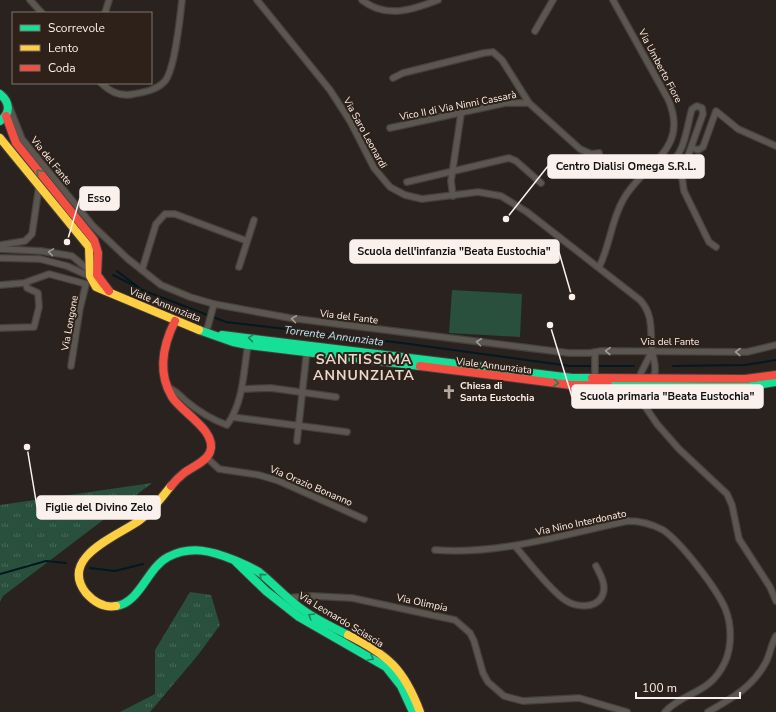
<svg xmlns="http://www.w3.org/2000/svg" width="776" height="712" viewBox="0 0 776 712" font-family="'Nunito Sans',sans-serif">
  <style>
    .grass { fill: url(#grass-tufts) }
    .pitch { fill: #28503d }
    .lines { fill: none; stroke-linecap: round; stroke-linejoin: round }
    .stream { stroke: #041822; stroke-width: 2 }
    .street-casing { stroke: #46403c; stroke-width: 8 }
    .fast-casing { stroke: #46403c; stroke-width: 10 }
    .slow-casing { stroke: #46403c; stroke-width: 10 }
    .jam-casing { stroke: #46403c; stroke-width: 10 }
    .street { stroke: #5c5650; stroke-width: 5.5 }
    .fast { stroke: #16e098; stroke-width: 8 }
    .slow { stroke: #ffcf43; stroke-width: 8 }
    .jam { stroke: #f24e42; stroke-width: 8 }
    .oneway { stroke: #228058 }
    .oneway2 { stroke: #a49c96 }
    .labels { text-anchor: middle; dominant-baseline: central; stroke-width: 4; stroke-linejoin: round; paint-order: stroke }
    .street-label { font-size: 10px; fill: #fbf1ec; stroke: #2e2119 }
    .poi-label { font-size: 10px; font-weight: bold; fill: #fbf1ec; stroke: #2e2119; text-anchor: start }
    .water-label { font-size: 11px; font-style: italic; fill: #b6e5fb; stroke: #2e2119 }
    .district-label { font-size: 14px; font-weight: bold; letter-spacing: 1px; fill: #e9d6cc; stroke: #2e2119 }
    .leader { fill: none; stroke: #fbf1ec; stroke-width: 1.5 }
    .callout-dot { fill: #fbf1ec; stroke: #2e2119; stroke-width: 1.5 }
    .callout { fill: #fbf1ec; stroke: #fbf1ec; stroke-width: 1.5 }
    .callout-label { font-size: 11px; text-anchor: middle; font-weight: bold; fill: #111 }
  </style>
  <defs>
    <pattern id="grass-tufts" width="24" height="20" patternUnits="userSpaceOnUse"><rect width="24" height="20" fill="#28503d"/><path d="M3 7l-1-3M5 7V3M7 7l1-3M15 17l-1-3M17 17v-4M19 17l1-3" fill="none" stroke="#486a59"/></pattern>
  </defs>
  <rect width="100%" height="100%" fill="#29221e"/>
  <g class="grass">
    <polygon points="152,483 3,596 0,602 0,505"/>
    <polygon points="190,592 211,595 220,625 198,655 150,712 120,712 155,694 155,650"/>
  </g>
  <polygon class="pitch" points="452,290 522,294 520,337 449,333"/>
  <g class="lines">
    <g class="stream">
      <polyline points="117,271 142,290 226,322 402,343 570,366 634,366"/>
      <polyline points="113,275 137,287"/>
      <polyline points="673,366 745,365 776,360"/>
      <polyline points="90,568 115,571 143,564"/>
      <polyline points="0,574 46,561 66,563"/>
    </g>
    <defs>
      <g id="street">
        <polyline points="30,0 42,13"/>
        <path d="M 257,0 L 330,90 L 350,121 L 374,168 L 390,187 L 405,195 L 422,199 L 478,192 L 501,196 L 527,212 L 640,300 C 654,315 650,332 652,350 C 653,358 656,364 655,372 C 652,388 640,385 646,407"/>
        <path d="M 362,0 C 386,19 412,10 438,0"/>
        <polyline points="105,13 109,0"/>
        <polyline points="535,31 553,0"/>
        <polyline points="393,78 403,73 484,53 493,52 502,60 529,103 580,149 591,154 599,153"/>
        <path d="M 101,83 C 111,93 121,97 134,94 C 145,92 157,90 165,81 C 175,69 180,18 182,0"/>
        <polyline points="9,106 22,139 93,226 128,259 161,285 190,297 214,304 290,318 569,353 590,353 601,351 747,352 776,345"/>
        <polyline points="390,128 505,103 529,103"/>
        <polyline points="692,148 698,150 703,147 716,111 738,129 776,146"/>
        <path d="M 658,161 L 668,163 C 685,157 687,124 692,109 L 697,106 L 702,108 L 703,114 L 684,167 L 682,177 L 684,191 L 709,242 L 716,247"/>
        <polyline points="407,182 509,158 516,161 541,183"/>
        <polyline points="453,196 451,181 461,114"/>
        <polyline points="0,245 25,241 32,234 39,186"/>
        <polyline points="0,249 41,251 72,256 91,272"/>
        <polyline points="0,258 40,259 67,266 87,275 93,275"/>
        <polyline points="239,267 254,220"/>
        <path d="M 599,267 C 610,246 611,221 623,200 C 642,164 691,151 668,99 L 613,0"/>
        <polyline points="142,270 156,224 165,214 175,214 247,241"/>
        <polyline points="0,285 24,283 49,274 86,284 80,308 71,366"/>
        <polyline points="0,328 34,327 39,307 38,293 27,288 26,283"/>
        <polyline points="206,333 214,304"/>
        <polyline points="652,351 638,379 637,386 638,396 657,424 679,449 727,494 732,505 739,539 770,587 776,601"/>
        <polyline points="595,378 595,352"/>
        <path d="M 167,387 C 176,390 179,395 186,401 C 198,411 213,420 227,425 C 244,401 243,373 248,345"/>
        <polyline points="243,389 271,388 336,397"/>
        <polyline points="232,417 347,432"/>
        <polyline points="297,441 307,349"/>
        <polyline points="206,457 219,469 259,475 279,481 364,519"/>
        <path d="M 515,546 C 527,560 551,591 565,600 C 575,607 594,609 601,598 C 608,587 601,576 596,566"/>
        <path d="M 435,550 C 501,555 564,534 628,521 C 640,521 652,524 663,530 C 681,542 716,588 725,608 C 732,625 732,646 725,662 C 710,695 684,691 665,712"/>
        <polyline points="286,598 312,596 352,598 455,620 470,633 474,641 483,673 488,682 504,696 523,701 579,698 627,712"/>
        <path d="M 708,712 C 731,699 753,687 766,662 C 770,654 771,645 776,636"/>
      </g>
      <g id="fast">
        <path d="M 0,94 C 10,102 11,113 0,121"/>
        <polyline points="199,330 233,342 248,345 420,366"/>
        <polyline points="222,335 572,378 592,378"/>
        <polyline points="608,385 745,387 776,382"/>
        <polyline points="236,562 266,591 299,617 386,667 401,686 413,712"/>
        <path d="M 116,606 C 140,603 147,568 168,557 C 191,545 212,551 234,560 C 243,564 251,567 259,572 C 274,584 287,599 303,610 C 317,620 332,627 348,635"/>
      </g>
      <g id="slow">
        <polyline points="0,138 89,247 90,276 96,287 199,330"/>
        <path d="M 116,606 C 104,608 94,602 86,593 C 58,557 118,536 140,520 C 152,511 161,498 171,486"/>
        <path d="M 348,635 C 388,655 404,669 420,712"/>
      </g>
      <g id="jam">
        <polyline points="6,116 16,143 94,240 98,253 97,275 109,291"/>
        <polyline points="420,366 571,385 608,385"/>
        <polyline points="592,378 745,379 776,375"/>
        <path d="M 171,486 C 175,481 179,477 184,473 C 192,467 206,462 210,452 C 218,431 181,412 172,397 C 157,372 163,345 175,321"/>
      </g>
    </defs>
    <use href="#street" class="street-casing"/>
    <use href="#fast" class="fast-casing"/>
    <use href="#slow" class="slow-casing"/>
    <use href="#jam" class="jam-casing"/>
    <use href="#street" class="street"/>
    <use href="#fast" class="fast"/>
    <use href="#slow" class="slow"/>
    <use href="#jam" class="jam"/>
  </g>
  <defs><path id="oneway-chevron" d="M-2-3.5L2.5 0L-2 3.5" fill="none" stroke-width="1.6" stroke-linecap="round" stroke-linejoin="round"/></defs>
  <g class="oneway">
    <use href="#oneway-chevron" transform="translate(39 172) rotate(-130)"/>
    <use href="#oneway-chevron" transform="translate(251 338) rotate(-172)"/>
    <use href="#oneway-chevron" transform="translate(556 383) rotate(7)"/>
    <use href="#oneway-chevron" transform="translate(262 576) rotate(-138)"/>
    <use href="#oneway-chevron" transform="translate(311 616) rotate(-149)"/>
    <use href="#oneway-chevron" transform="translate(371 658) rotate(30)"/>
  </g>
  <g class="oneway2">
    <use href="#oneway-chevron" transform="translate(51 252) rotate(-171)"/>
    <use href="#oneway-chevron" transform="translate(294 319) rotate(-172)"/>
    <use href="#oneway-chevron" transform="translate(479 342) rotate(-173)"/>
    <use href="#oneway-chevron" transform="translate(608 351) rotate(-178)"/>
    <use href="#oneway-chevron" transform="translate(738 352) rotate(-179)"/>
  </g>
  <defs>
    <symbol id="church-bare" viewBox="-9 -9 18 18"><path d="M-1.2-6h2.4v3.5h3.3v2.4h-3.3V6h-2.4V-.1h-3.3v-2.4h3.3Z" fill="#b2a9a4" stroke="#2e2119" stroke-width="2.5" paint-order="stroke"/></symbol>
  </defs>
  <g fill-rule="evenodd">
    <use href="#church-bare" x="439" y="382" width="20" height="20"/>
  </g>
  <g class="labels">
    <g class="street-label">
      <text transform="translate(660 66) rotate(62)">Via Umberto Fiore</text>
      <text transform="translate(458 106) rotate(-11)">Vico II di Via Ninni Cassarà</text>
      <text transform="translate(365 133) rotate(61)">Via Saro Leonardi</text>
      <text transform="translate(51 161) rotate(51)">Via del Fante</text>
      <text transform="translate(165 305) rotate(22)">Viale Annunziata</text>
      <text transform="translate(349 317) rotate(7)">Via del Fante</text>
      <text transform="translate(70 323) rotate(-80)">Via Longone</text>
      <text x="670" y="342">Via del Fante</text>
      <text transform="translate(494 366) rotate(7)">Viale Annunziata</text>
      <text transform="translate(311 486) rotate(23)">Via Orazio Bonanno</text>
      <text transform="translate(581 523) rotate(-12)">Via Nino Interdonato</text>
      <text transform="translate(422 603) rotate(12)">Via Olimpia</text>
      <text transform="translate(341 620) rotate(31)">Via Leonardo Sciascia</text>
    </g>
    <g class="poi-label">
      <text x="460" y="386">Chiesa di<tspan x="460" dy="12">Santa Eustochia</tspan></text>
    </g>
    <g class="water-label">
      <text transform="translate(334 336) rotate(7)">Torrente Annunziata</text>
    </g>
    <g class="district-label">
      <text x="364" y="359">SANTISSIMA<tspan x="364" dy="16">ANNUNZIATA</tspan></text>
    </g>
  </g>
  <path class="leader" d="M506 219L548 166M67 242L80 198M572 297L559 252M550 325L572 397M27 447L37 507"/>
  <g class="callout-dot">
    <circle cx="506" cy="219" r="4"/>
    <circle cx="67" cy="242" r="4"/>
    <circle cx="572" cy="297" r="4"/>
    <circle cx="550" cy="325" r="4"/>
    <circle cx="27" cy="447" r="4"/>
  </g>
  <g class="callout">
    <rect x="548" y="155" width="156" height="23" rx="4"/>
    <rect x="80" y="187" width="39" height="23" rx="4"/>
    <rect x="350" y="240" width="209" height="23" rx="4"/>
    <rect x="572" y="385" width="191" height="23" rx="4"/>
    <rect x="37" y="496" width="123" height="23" rx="4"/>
  </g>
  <g class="callout-label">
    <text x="626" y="170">Centro Dialisi Omega S.R.L.</text>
    <text x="99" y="202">Esso</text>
    <text x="454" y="255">Scuola dell'infanzia "Beata Eustochia"</text>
    <text x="667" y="400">Scuola primaria "Beata Eustochia"</text>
    <text x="99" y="511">Figlie del Divino Zelo</text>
  </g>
  <rect x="12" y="12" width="140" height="72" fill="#2e2119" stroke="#80746d"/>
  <rect x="20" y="25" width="20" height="6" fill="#16e098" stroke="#80746d"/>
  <text x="48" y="32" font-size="12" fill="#fbf1ec">Scorrevole</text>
  <rect x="20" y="45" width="20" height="6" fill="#ffcf43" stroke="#80746d"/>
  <text x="48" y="52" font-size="12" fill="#fbf1ec">Lento</text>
  <rect x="20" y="65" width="20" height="6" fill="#f24e42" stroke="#80746d"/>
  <text x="48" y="72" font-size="12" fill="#fbf1ec">Coda</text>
  <path d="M636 692v6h104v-6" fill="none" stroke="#fbf1ec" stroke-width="2"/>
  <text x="642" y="692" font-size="12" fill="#fbf1ec" stroke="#2e2119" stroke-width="3" paint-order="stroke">100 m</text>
</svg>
